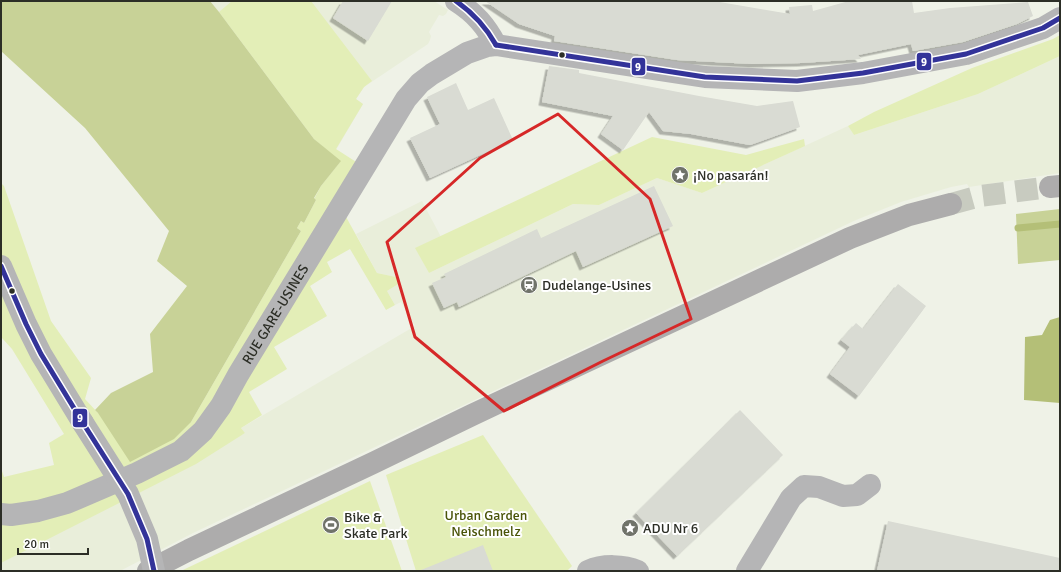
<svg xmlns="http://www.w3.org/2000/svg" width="1061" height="572" viewBox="0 0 1061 572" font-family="Signika,sans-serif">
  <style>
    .built { fill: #e9eeda }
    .green { fill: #e3eeb7 }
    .forest { fill: #c8d297 }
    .water { fill: #b4bf77 }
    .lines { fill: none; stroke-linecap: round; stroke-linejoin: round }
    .stream { stroke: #b4bf77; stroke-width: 7 }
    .building { fill: #d9dbd3; filter: url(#shadow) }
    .major-tunnel { stroke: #c8cbc0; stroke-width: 22; stroke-dasharray: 22 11; stroke-linecap: butt }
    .minor { stroke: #b5b5b6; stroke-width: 22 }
    .major { stroke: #adacac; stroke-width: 22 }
    .minor-bridge { stroke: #b5b5b6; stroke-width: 22 }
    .bus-1-casing { stroke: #fff; stroke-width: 8 }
    .bus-1 { stroke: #339; stroke-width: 5 }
    .marked { fill: none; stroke: #d62828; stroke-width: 3; stroke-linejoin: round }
    .bus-dot { fill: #2c2e26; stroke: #fff; stroke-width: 1.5 }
    .labels { text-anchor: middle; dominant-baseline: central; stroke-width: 4; stroke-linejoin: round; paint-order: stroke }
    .poi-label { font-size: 14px; fill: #2c2e26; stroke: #fff; text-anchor: start }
    .street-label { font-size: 14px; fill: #2c2e26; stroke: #fff }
    .park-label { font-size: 14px; fill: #4a5408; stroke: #fff }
    .line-badge { stroke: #fff; stroke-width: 1.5 }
    .badge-label { font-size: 11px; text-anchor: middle; font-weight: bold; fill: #fff }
  </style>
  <defs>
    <filter id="shadow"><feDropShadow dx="-3.5" dy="3.5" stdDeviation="0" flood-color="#0004"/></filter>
  </defs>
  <rect width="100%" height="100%" fill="#eff2e7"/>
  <g class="built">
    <polygon points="210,1 434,1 448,10 446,14 443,16 439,15 429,32 431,36 430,40 428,44 364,87 356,99 363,104 333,155"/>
    <polygon points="1060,56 1060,173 969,187 967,184 951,187 901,202 856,220 193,533 120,571 1,571 1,563 245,433 241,428 415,326 401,302 395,305 387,291 400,283 396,277 377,273 356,234 422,201 441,237 416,248 429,273 573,204 599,205 657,178 702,193 848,126 854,135 978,94"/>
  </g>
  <g class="green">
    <polygon points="232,1 311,1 372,81 364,87 356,99 363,104 336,149 364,167 340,206 377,273 396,277 400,283 387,291 395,305 386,310 350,249 327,262 332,272 310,286 327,316 274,347 287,369 249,392 262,415 241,428 245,433 196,464 1,563 1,468 4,477 54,465 49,443 64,434 12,349 1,337 1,183 4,186 51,321 91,378 85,399 98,413 191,422 301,231 297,228 301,221 304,223 316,200 314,199 321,186 340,162 314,139 219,12"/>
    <polygon points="1060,35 1060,56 978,94 854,135 848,126 874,112 972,68 1053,39"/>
    <polygon points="652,137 746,155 804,139 805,146 702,193 657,178 599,205 573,204 429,273 415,248"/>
    <polygon points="483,435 572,566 567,571 416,571 386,475"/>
    <polygon points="370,481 402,571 181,571 185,569"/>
  </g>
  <g class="forest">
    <polygon points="1,1 210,1 219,12 314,139 341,161 321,186 314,198 316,200 304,223 301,221 297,228 301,231 191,422 174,439 130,462 98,413 95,410 111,393 153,372 150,334 187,286 157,261 169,231 85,128 1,51"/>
    <polygon points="1060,209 1060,260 1018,264 1016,214"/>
  </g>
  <polygon class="water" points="1060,317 1060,403 1024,400 1025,337 1042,335 1050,320"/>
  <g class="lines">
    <polyline class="stream" points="1018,228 1060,224"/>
  </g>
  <g class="building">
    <polygon points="343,1 392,1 368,41 333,18"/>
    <polygon points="485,1 714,1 790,14 789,7 812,5 813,11 849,1 912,1 914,13 950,8 1028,2 1033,16 1017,24 963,42 913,51 911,44 858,55 861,59 801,63 752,64 677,60 554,41 555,36 519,24"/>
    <polygon points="549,66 579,70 579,73 699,96 757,106 793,101 800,127 750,145 691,134 663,131 649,112 623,150 601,134 613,116 542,102"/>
    <polygon points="456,83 468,110 494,98 513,140 430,178 410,138 440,124 427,97"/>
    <polygon points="654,186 673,226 583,267 576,251 459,307 457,302 444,308 432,283 446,277 444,274 537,229 541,238"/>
    <polygon points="898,284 926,306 859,396 830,374 850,347 841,340 856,323 863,329"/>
    <polygon points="740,410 783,455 677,556 636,513"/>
    <polygon points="888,521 1060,558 1060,571 877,571"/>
    <polygon points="483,545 493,571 421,571 421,570"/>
  </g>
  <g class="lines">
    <polyline class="major-tunnel" points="951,204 980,196 1050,187"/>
    <g class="minor">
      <path d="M 456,1 C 475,13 486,26 496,45"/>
      <polyline points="1,266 26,324 41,354 83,423"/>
      <path id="s1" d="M 1,514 L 11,515 L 38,511 L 67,503 L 137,473 L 181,451 L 203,431 L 221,406 L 238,375 L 406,99 L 420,83 L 432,74 L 467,53 L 487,46 L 496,45 L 705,77 L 797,81 L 863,73 L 966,54 L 1043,28 L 1060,18"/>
      <path d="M 588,571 C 603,564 624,565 638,571"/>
      <polyline points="747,571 791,498 804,486 819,487 843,496 857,495 870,485"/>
    </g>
    <g class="major">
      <polyline points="1050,187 1060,186"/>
      <polyline points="148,571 189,550 373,463 472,415 850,238 909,215 951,204"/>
    </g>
    <polyline class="minor-bridge" points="83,423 128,494 147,539 154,571"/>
    <defs>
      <g id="bus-1">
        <path d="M 456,1 C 473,13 486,27 496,45"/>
        <polyline points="496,45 705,77 797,81 863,73 966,54 1043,28 1060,18"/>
        <polyline points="1,266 26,324 41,354 83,423 128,494 147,539 154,571"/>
      </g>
    </defs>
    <use href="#bus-1" class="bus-1-casing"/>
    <use href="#bus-1" class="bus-1"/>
  </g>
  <path class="marked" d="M 558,114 L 650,199 L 691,319 L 603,361 L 504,411 L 415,337 L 387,242 L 480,158 Z"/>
  <defs>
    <symbol id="sight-disc" viewBox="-11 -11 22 22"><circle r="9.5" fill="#70736a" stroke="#fff"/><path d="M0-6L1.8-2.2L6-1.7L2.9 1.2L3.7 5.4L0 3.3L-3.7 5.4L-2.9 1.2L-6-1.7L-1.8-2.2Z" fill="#fff"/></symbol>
    <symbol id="station-disc" viewBox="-11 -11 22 22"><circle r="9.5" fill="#70736a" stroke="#fff"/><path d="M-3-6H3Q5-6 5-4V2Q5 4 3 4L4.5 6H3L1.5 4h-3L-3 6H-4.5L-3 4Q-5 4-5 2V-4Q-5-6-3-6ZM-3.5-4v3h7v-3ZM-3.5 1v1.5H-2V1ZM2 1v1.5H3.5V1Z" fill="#fff"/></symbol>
    <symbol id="stadium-disc" viewBox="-11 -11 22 22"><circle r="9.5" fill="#70736a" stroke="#fff"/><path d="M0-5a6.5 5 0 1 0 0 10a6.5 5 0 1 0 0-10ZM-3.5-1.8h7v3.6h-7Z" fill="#fff"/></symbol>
  </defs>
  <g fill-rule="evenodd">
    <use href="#sight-disc" x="670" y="165" width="20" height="20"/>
    <use href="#station-disc" x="519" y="275" width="20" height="20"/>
    <use href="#stadium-disc" x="321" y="515" width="20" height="20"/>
    <use href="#sight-disc" x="620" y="518" width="20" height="20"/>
  </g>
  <g class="bus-dot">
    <circle cx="562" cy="55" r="3.5"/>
    <circle cx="12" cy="291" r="3.5"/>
  </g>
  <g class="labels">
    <g class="poi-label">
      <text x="693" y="175">¡No pasarán!</text>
      <text x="542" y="285">Dudelange-Usines</text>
      <text x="344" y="517">Bike &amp;<tspan x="344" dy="16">Skate Park</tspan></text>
      <text x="643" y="528">ADU Nr 6</text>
    </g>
    <g class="street-label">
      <text stroke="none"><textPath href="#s1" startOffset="360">RUE GARE-USINES</textPath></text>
    </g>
    <g class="park-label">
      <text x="486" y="515">Urban Garden<tspan x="486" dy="16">Neischmelz</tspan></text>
    </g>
  </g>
  <g class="line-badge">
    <rect x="916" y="52" width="16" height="19" rx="4" fill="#339"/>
    <rect x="631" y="57" width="15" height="19" rx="4" fill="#339"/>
    <rect x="72" y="408" width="16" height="20" rx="4" fill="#339"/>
  </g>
  <g class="badge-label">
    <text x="924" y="66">9</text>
    <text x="638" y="71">9</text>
    <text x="80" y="422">9</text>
  </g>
  <rect width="1061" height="572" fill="none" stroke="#2c2e26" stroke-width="4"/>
  <path d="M18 548v6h70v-6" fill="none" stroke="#2c2e26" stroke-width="2"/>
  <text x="24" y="548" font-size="12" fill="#2c2e26" stroke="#ffffff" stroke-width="3" paint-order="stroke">20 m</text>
</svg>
